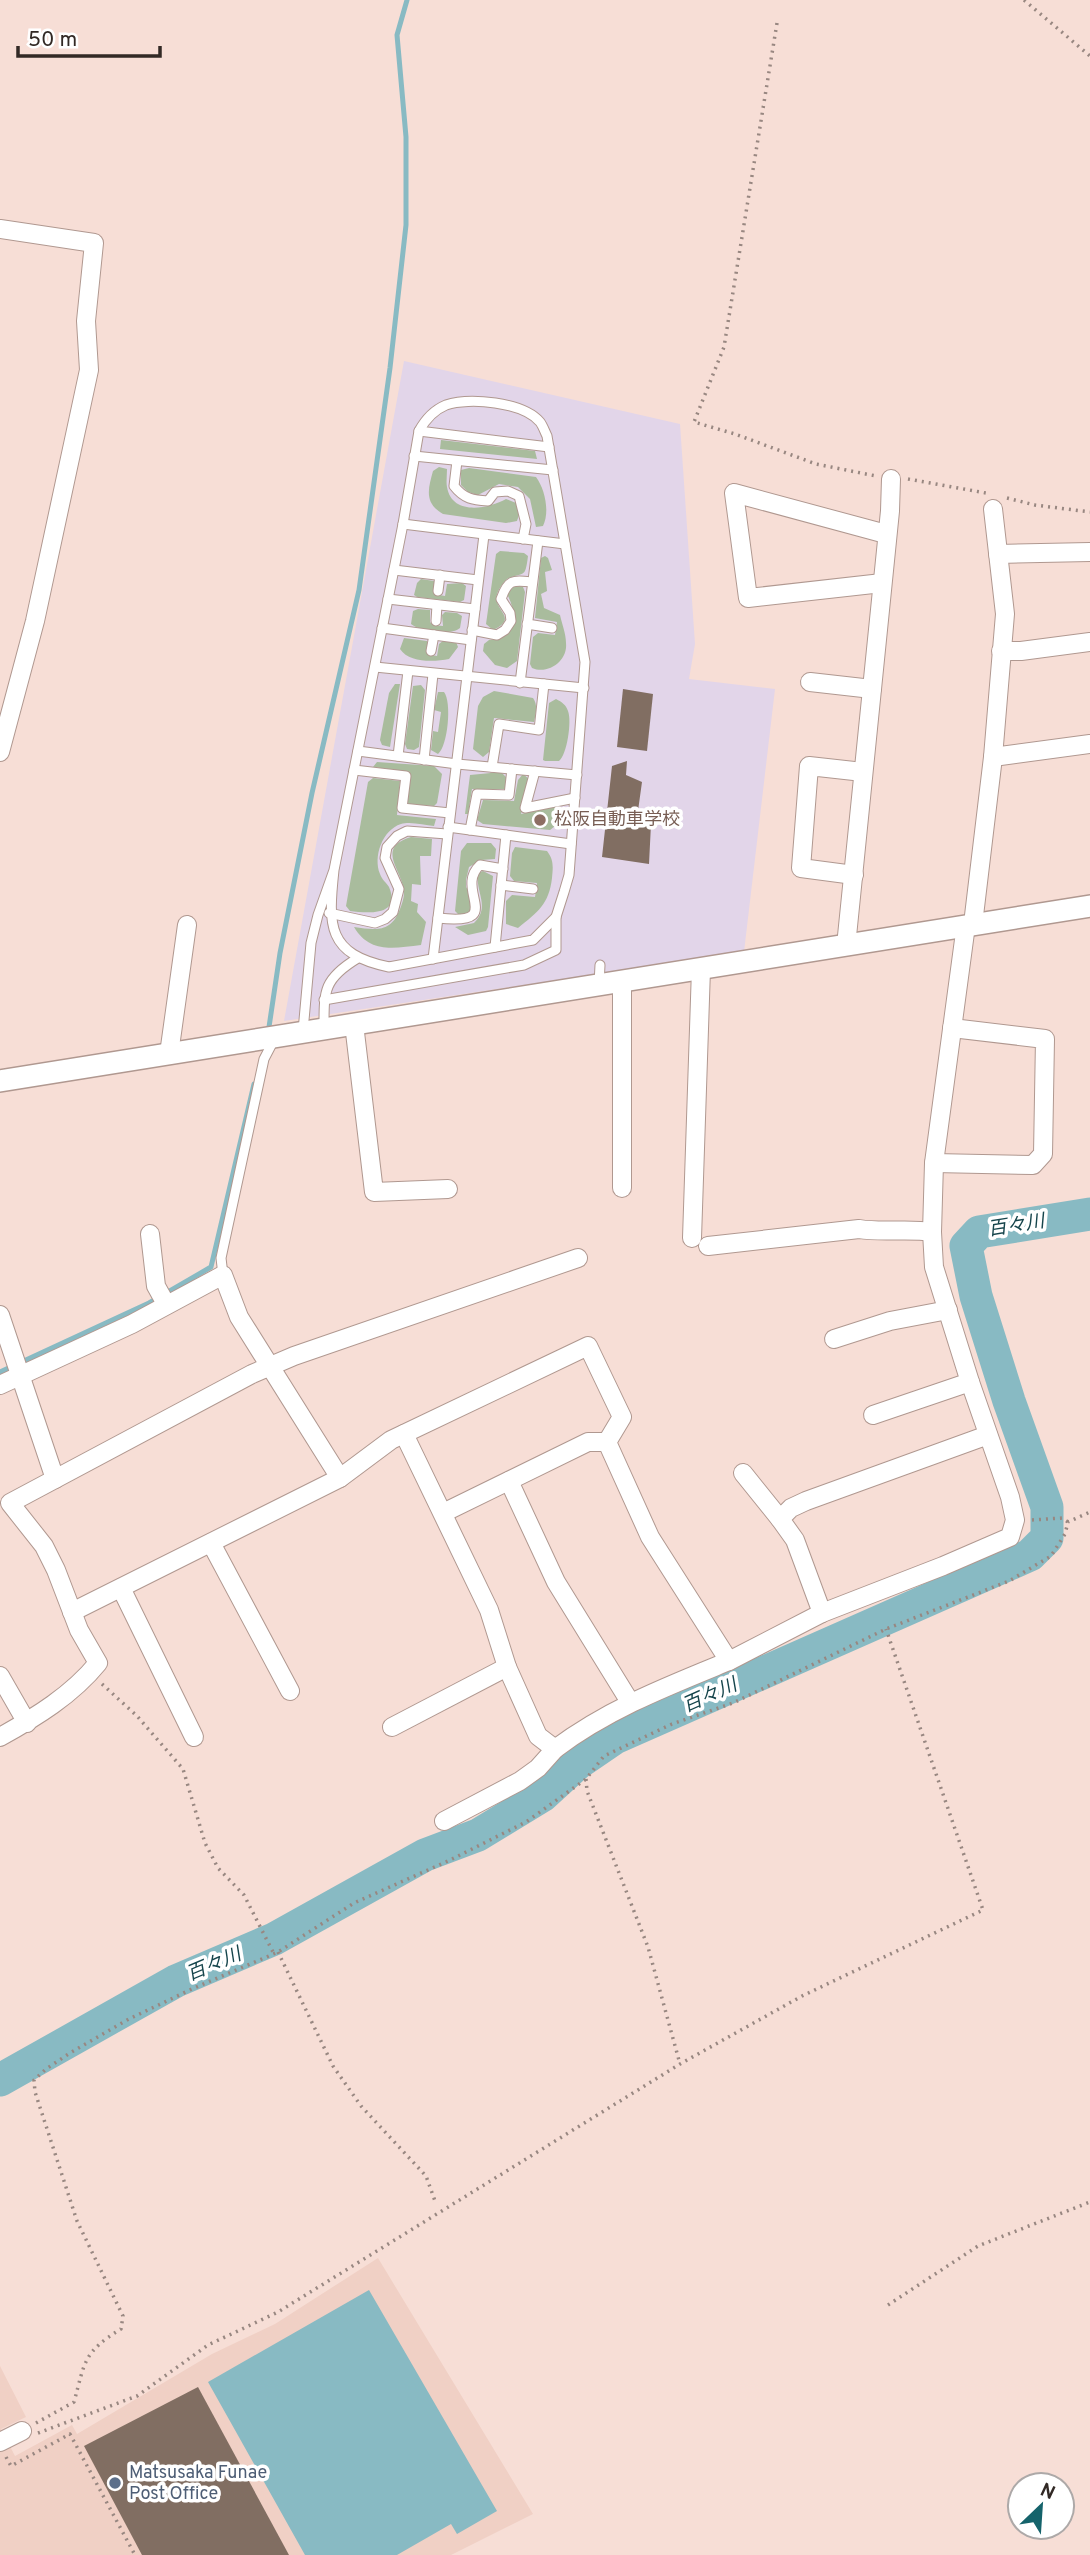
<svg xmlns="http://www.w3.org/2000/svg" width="1090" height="2555" viewBox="0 0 1090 2555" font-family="Overpass,'Noto Sans JP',sans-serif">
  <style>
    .built { fill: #f0d0c5 }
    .education { fill: #e2d5e9 }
    .green { fill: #a9bc9d }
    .water { fill: #88bac3 }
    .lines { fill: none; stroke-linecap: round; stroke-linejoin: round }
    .stream { stroke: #88bac3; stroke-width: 5 }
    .river { stroke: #88bac3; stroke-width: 33 }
    .building { fill: #816e62 }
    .service-casing { stroke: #b09890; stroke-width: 11 }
    .minor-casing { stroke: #b09890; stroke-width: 20 }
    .tertiary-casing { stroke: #b09890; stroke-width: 24 }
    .path { stroke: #988781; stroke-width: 3.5; stroke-dasharray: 2 5; stroke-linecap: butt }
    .service { stroke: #fff; stroke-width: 9 }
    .minor { stroke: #fff; stroke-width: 18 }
    .tertiary { stroke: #fff; stroke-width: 21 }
    .education-dot { fill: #8d6e63; stroke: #fff; stroke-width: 2.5 }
    .service-dot { fill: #5c6f8a; stroke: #fff; stroke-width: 2.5 }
    .labels { text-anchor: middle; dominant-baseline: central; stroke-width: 7; stroke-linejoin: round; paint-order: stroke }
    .education-label { font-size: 18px; fill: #785e54; stroke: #fff; text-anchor: start }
    .service-label { font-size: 18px; fill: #4e5e75; stroke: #fff; text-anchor: start }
    .water-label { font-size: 19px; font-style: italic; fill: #16454c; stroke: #fff }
  </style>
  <rect width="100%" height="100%" fill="#f7ded6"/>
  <polygon class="built" points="378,2258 533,2514 451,2555 0,2555 0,2366 26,2417 1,2429 15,2456 72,2425 77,2434 212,2354 275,2324"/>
  <polygon class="education" points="404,361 680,424 695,644 689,679 775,689 744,952 284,1021"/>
  <g class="green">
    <polygon points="441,440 535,451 537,459 440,449"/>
    <path d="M 439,467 L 447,469 C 447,475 446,482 447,487 C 452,516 488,509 506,499 L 516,503 L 520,512 L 517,521 L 506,523 L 443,514 C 424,503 428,489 433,471 Z"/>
    <path d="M 469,468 L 536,477 C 545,489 550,512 543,526 L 536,527 L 530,499 L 518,487 L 499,484 L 478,495 L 468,492 L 461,485 L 461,470 Z"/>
    <path d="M 500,551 L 524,553 L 528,556 C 525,579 525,571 507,579 C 502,585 495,592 497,601 C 499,613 516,619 493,630 L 486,624 L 496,554 Z"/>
    <path d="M 545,556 L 548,558 L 552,570 L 545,572 L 547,591 L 541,594 L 544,608 L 560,615 C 562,624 566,634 566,643 C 568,661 548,675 532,668 L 530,664 L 533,637 L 538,633 L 555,635 L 557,622 L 535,618 L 541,558 Z"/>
    <polygon points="421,579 434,581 436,585 434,594 445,596 447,584 462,583 466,586 464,600 460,602 417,597 414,595 417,583"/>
    <path d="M 515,585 L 523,587 L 525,592 L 517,661 L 507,668 L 495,665 L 483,651 L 484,644 L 489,640 C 519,637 518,616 507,594 Z"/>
    <path d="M 418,609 L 430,610 L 430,622 L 433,625 L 443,626 L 442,615 L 445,612 L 457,613 L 462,616 L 460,628 C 451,636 421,632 411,624 L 413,611 Z"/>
    <path d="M 404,638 L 427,641 L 427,654 L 437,656 L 439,644 L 444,640 L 456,642 L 458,647 L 449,659 C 434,662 409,663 400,649 Z"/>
    <polygon points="395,684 400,684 390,747 382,745 380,740 389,693"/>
    <polygon points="421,685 425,690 419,747 414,750 407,749 405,744 413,686"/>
    <path d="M 494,691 L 533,698 C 538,705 536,713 534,722 L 494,718 L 489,752 L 483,757 L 473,749 L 478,706 L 483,697 Z"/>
    <path d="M 438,692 L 444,692 C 452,702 448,746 438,754 L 431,750 L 433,731 L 438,732 L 441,712 L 434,710 Z"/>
    <path d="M 556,699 C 562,702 566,705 568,711 C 572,721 567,755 559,761 L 545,761 L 543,760 L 549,703 Z"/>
    <polygon points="377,762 434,766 442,774 437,803 434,806 407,804 410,772 373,767"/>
    <polygon points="501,772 507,778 506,789 472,789 468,814 465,814 470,775"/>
    <polygon points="523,774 529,779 521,814 557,805 559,823 550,830 483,824 477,820 483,800 514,801 518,780"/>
    <path d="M 373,778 L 400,781 L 397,815 L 436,819 L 434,826 C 424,825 410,821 401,824 C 382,830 373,857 380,874 C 382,880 386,882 389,887 C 402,917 366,913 350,911 L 346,906 L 368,782 Z"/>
    <path d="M 411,837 L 432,839 L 431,856 L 420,856 L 421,885 L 412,884 L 411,901 L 418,904 L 417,912 L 426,922 L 421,945 C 394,948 370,954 354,927 C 376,930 391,933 400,909 C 402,904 404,898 404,893 C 404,871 374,848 411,837 Z"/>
    <polygon points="467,843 491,843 496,849 495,859 481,860 469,867 466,880 466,887 472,897 471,911 465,915 459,915 455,911 461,851"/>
    <path d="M 515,847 L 547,851 C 554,860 553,867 552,878 C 549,904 538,912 518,928 L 506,924 L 506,901 L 512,895 L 535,897 L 537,883 L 514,881 L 510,876 L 512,853 Z"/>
    <path d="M 483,871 L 493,876 L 488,927 L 486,931 L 468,935 L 455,927 L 474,923 C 491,907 475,892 478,873 Z"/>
  </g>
  <polygon class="water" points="369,2290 497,2511 457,2534 451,2524 397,2555 305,2555 208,2382"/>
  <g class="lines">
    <g class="stream">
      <polyline points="269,1027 280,953 312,793 359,590 390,368 406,225 406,137 397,35 407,0"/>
      <polyline points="0,1372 149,1303 211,1267 254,1084"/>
    </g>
    <polyline class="river" points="0,2080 176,1981 274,1939 425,1855 478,1835 542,1796 577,1764 615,1738 1030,1555 1047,1538 1047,1507 1009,1401 976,1296 966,1246 979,1232 1090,1214"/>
  </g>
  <g class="building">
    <polygon points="623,689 653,694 647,751 617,747"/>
    <polygon points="627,761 626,775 642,782 637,818 651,824 649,864 602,857 612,766"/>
    <polygon points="198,2387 289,2555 142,2555 84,2446"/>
  </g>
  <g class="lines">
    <defs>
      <g id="service">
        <polyline points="419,431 549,447"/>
        <polyline points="414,456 553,470"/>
        <path d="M 457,461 L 454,486 C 464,499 473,500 488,501 L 495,492 L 508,491 L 519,496 L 526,524 L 523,539"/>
        <polyline points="403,524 565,544"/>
        <polyline points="394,570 478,580"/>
        <polyline points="438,591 440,575"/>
        <polyline points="388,599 475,609"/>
        <polyline points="436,621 437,605"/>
        <polyline points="527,624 552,628"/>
        <polyline points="382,628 471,640"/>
        <path d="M 472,630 L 497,635 L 505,630 L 511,621 L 510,613 L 501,599 C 508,579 513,580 532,582"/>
        <polyline points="431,651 434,635"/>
        <polyline points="375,667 584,688"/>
        <polyline points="520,683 538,541"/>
        <polyline points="358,751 457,764 577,775"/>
        <polyline points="398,756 408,671"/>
        <polyline points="424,760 433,674"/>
        <polyline points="492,767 499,724 539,730 544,684"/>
        <polyline points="354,770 406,776 402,808 450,813"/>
        <polyline points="535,771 525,808 575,798"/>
        <polyline points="448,827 571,844"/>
        <polyline points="470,830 477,794 509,795 512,769"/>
        <polyline points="501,885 533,889"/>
        <polyline points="329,913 375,923 385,919 393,912 399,889 385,858 387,847 397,836 407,831 447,834"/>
        <path d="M 438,918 C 508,926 453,890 480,865 L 503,869"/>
        <polyline points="495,947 506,835"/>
        <polyline points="433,959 484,535"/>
        <polyline points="599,984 600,965"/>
        <polyline points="324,1000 524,965 556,950 556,917"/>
        <path d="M 324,1029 C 324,991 323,979 358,958"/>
        <path d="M 303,1031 L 311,943 L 318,915 L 334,870 L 403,524 L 419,431 C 425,420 434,410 446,405 C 469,397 523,402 540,422 C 543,426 545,432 547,436 L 585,662 L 569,875 L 564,892 L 556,917 L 533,940 L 389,967 C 327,954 328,926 334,870"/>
        <polyline points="223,1275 221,1258 264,1059 275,1038"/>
      </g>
      <g id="minor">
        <polyline points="0,229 94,243 86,321 89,370 35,621 0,752"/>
        <polyline points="998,554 1090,552"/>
        <polyline points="882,583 748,598 734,493 886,534"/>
        <polyline points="1001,651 1021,651 1090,642"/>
        <polyline points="810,682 872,689"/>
        <polyline points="993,757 1090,744"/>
        <polyline points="854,875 801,868 809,766 863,772"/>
        <polyline points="973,924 993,757 1005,614 993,509"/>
        <polyline points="846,946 890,511 891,479"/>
        <polyline points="354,1024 374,1192 448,1189"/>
        <polyline points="169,1054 187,925"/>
        <polyline points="934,1163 1033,1165 1043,1154 1045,1039 952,1028"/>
        <polyline points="622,1188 622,982"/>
        <polyline points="150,1234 156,1286 166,1304"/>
        <polyline points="692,1238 701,969"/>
        <path d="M 708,1246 L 859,1229 C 884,1233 907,1228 932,1232"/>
        <polyline points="0,1315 55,1479"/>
        <polyline points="834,1339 890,1321 948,1310"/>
        <polyline points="0,1385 132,1324 223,1275 239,1317 340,1478"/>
        <polyline points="873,1415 970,1382"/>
        <path d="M 404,1434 L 489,1610 L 507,1667 L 538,1736 L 555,1749 C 608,1709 668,1686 729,1661"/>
        <polyline points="743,1473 780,1519"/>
        <polyline points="509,1481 556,1582 630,1702"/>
        <polyline points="443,1513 588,1442 607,1442"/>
        <polyline points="211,1543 290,1691"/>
        <polyline points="121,1588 194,1737"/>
        <polyline points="72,1612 340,1478 391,1440 588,1346 622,1417 607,1442 650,1537 729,1661 822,1613 943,1566 1010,1537 1015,1520 1010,1497 970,1382 934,1267 932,1232 934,1163 966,925"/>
        <polyline points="822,1613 795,1540 780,1519 791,1508 806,1501 988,1435"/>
        <polyline points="0,1676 27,1723"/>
        <polyline points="392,1727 507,1667"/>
        <path d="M 0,1737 C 36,1717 72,1695 98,1663 L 79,1630 L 56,1570 L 44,1546 L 10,1503 L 252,1374 L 294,1356 L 578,1258"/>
        <polyline points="444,1821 520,1781 538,1768 555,1749"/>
        <polyline points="0,2442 22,2431"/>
      </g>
      <polyline id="tertiary" points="0,1081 1090,906"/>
    </defs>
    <use href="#service" class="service-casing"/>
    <use href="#minor" class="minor-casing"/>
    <use href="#tertiary" class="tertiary-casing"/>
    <g class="path">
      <polyline points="1024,0 1090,56"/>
      <polyline points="777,23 724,347 694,422 735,434 816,464 876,476"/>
      <polyline points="908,479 986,493"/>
      <polyline points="1007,498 1035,505 1090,512"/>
      <polyline points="1032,1520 1062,1518 1068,1522"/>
      <polyline points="102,1684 137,1716 183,1769 205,1843 218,1868 244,1895 274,1954"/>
      <polyline points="586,1779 587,1791 648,1947 680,2064"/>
      <polyline points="278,1952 333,2066 361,2106 426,2176 435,2201"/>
      <polyline points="888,2305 978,2246 1090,2202"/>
      <path d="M 36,2423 L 74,2402 C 85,2362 83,2352 121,2329 L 123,2316 L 77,2221 L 35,2092 L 34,2080 L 46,2069 L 70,2053 L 129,2019 L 194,1988 L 278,1952 L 354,1903 L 448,1861 L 526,1822 L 586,1779 L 604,1756 L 672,1724 L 733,1703 L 886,1629 L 1009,1581 L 1051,1556 L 1065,1534 L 1068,1522 L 1090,1512"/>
      <polyline points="38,2433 137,2396 208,2345 278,2312 680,2064 802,1996 983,1910 886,1629"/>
      <polyline points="6,2457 11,2466 70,2434 135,2555"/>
    </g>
    <use href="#service" class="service"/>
    <use href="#minor" class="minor"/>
    <use href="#tertiary" class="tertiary"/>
  </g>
  <circle class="education-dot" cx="540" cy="820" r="7"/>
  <circle class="service-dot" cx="115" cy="2483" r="7"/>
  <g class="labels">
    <g class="education-label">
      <text x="554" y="820">松阪自動車学校</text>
    </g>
    <g class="service-label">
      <text x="129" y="2473">Matsusaka Funae<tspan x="129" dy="21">Post Office</tspan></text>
    </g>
    <g class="water-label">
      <text transform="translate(1016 1226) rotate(-9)">百々川</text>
      <text transform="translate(710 1696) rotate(-24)">百々川</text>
      <text transform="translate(214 1965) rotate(-23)">百々川</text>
    </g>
  </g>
  <g transform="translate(1041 2506) rotate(25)"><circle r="33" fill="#ffffff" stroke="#ada9a8" stroke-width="2"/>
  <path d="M0-5L12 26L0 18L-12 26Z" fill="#15636b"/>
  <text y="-10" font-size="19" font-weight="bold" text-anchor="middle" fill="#322925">N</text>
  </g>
  <path d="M18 46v10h142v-10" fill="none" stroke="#322925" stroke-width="3.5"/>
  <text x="28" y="46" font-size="21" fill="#322925" stroke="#ffffff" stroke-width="5" paint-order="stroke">50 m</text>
</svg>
